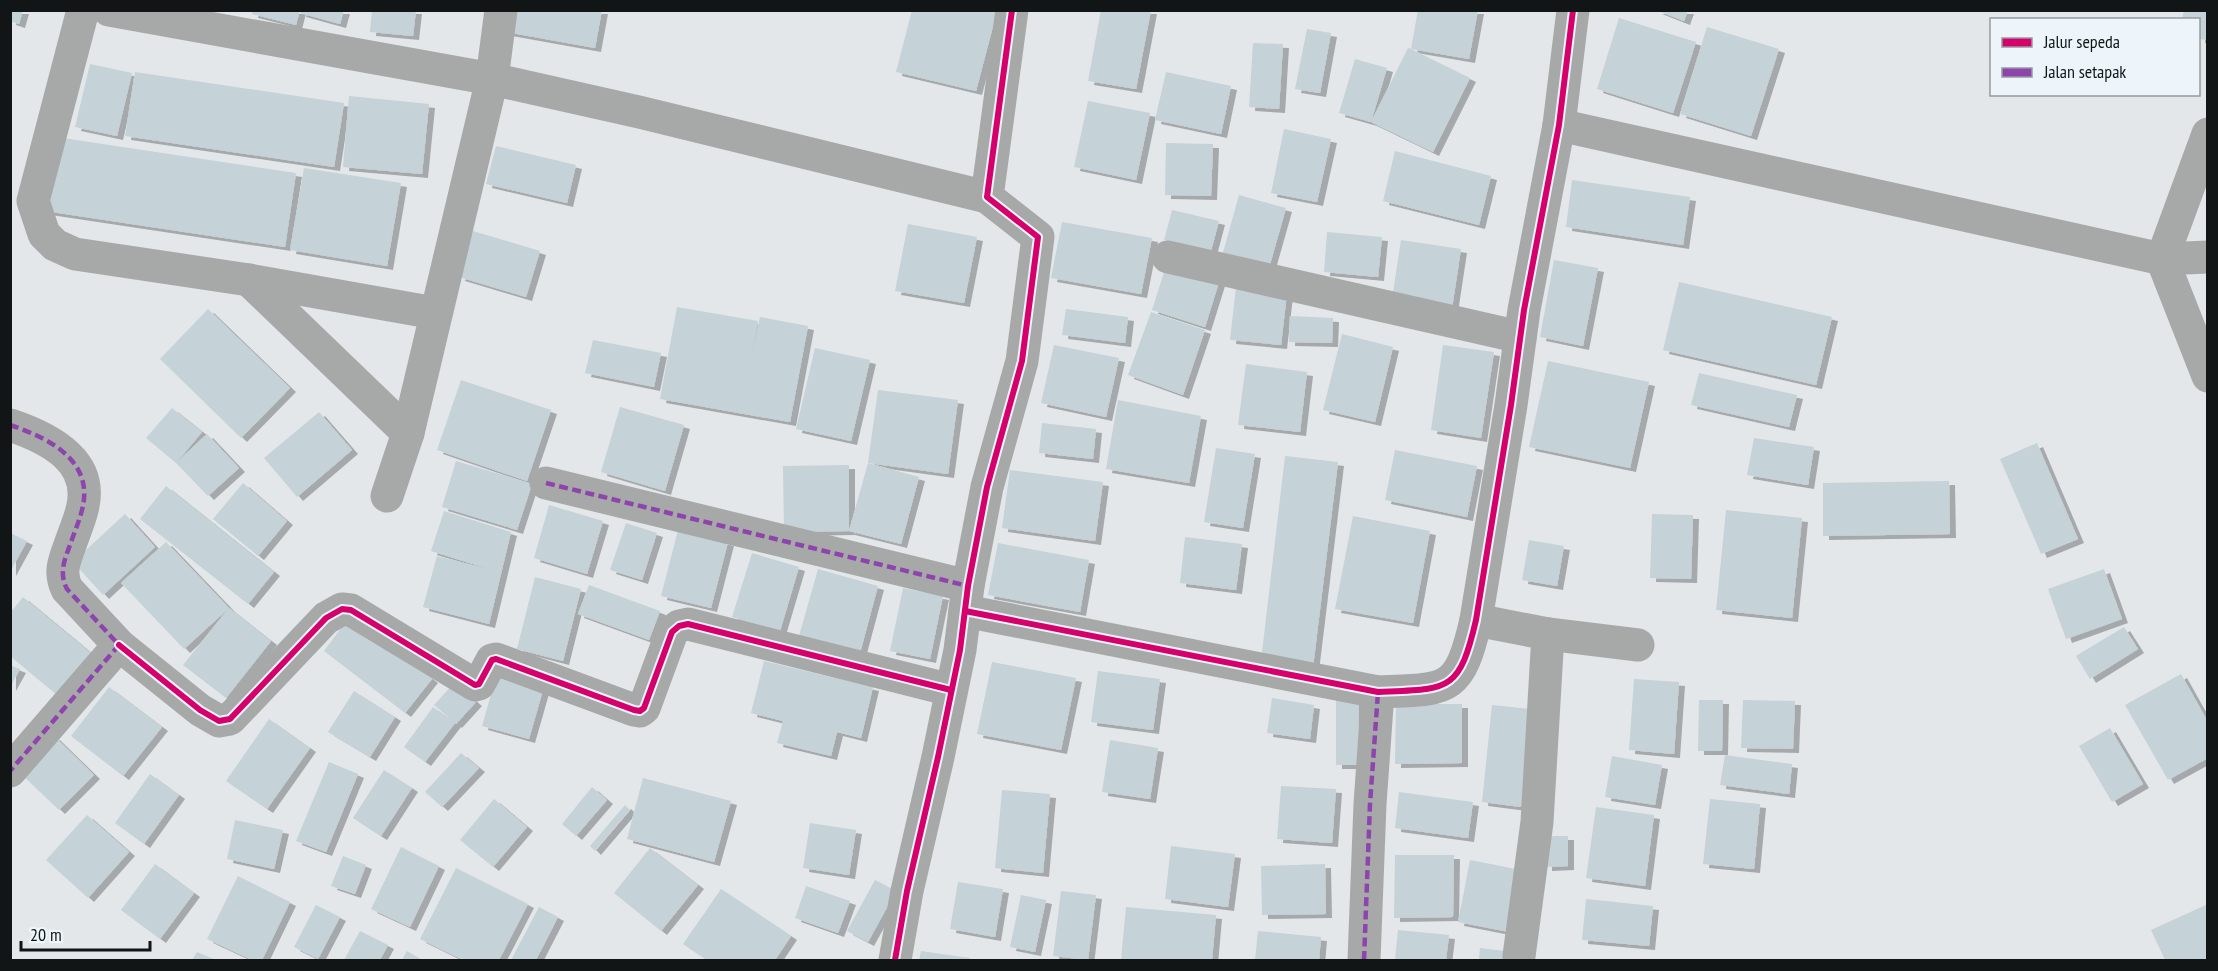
<svg xmlns="http://www.w3.org/2000/svg" width="2218" height="971" viewBox="0 0 2218 971" font-family="'PT Sans Narrow',sans-serif">
  <style>
    .building { fill: #c5d2d8; filter: url(#shadow) }
    .lines { fill: none; stroke-linecap: round; stroke-linejoin: round }
    .minor { stroke: #a7a9a9; stroke-width: 33 }
    .quiet { stroke: #8e44ad; stroke-width: 4.5; stroke-dasharray: 9 4.5; stroke-linecap: butt }
    .cycleway-casing { stroke: #edf5fa; stroke-width: 10 }
    .cycleway { stroke: #d6006c; stroke-width: 6 }
  </style>
  <defs>
    <filter id="shadow"><feDropShadow dx="6" dy="4" stdDeviation="0" flood-color="#0004"/></filter>
  </defs>
  <rect width="100%" height="100%" fill="#e3e7e9"/>
  <g class="building">
    <polygon points="10,10 23,10 19,24 10,21"/>
    <polygon points="253,10 300,10 296,25 252,14"/>
    <polygon points="301,10 344,10 340,24 300,13"/>
    <polygon points="372,10 416,10 413,36 370,32"/>
    <polygon points="510,10 602,10 595,48 506,32"/>
    <polygon points="912,10 997,11 976,91 896,72"/>
    <polygon points="1101,10 1151,10 1136,89 1088,81"/>
    <polygon points="1418,10 1478,10 1469,59 1411,49 1470,78 1433,152 1371,122 1408,48 1411,49"/>
    <polygon points="1656,10 1688,10 1684,21"/>
    <polygon points="2184,10 2208,10 2208,40 2199,39 2199,20 2182,20"/>
    <polygon points="1619,18 1696,42 1673,113 1597,89"/>
    <polygon points="1707,27 1779,49 1751,136 1680,114"/>
    <polygon points="1307,29 1331,33 1320,93 1295,89"/>
    <polygon points="1253,43 1283,44 1279,109 1249,107"/>
    <polygon points="1355,59 1387,68 1371,122 1339,113"/>
    <polygon points="90,64 132,73 117,136 75,127"/>
    <polygon points="135,72 344,103 334,167 125,136"/>
    <polygon points="1166,72 1231,86 1221,134 1155,120"/>
    <polygon points="349,96 429,104 422,174 343,167"/>
    <polygon points="1088,101 1150,113 1136,180 1074,167"/>
    <polygon points="1284,129 1331,139 1317,202 1271,193"/>
    <polygon points="56,137 296,173 285,247 45,211"/>
    <polygon points="1166,143 1213,144 1211,196 1165,195"/>
    <polygon points="496,146 576,165 567,203 486,184"/>
    <polygon points="1395,151 1491,176 1479,225 1383,201"/>
    <polygon points="304,168 401,183 387,266 290,250"/>
    <polygon points="1572,180 1690,197 1683,245 1566,227"/>
    <polygon points="1239,195 1286,208 1269,268 1222,256"/>
    <polygon points="1172,210 1219,221 1211,251 1164,240"/>
    <polygon points="1062,222 1152,238 1141,294 1051,278"/>
    <polygon points="908,224 977,237 964,303 895,291"/>
    <polygon points="473,231 540,251 526,297 459,277"/>
    <polygon points="1327,232 1382,237 1378,277 1324,272"/>
    <polygon points="1401,240 1461,249 1451,315 1391,306"/>
    <polygon points="1554,260 1598,268 1583,346 1540,337"/>
    <polygon points="1167,263 1220,279 1205,327 1152,310"/>
    <polygon points="1679,282 1832,317 1816,385 1663,350"/>
    <polygon points="1236,287 1287,293 1281,345 1230,340"/>
    <polygon points="677,307 758,321 752,357 760,317 808,326 790,422 660,399"/>
    <polygon points="208,309 290,388 241,438 160,359"/>
    <polygon points="1066,309 1128,317 1125,343 1062,335"/>
    <polygon points="1151,312 1205,330 1183,395 1128,375"/>
    <polygon points="1290,316 1333,318 1332,343 1289,342"/>
    <polygon points="1342,334 1393,347 1375,422 1323,410"/>
    <polygon points="593,340 661,353 654,387 585,373"/>
    <polygon points="1054,345 1119,358 1106,417 1041,403"/>
    <polygon points="1443,345 1494,352 1481,438 1431,430"/>
    <polygon points="815,348 870,360 851,441 796,429"/>
    <polygon points="1548,361 1649,382 1630,468 1529,447"/>
    <polygon points="1246,364 1307,372 1300,432 1238,425"/>
    <polygon points="1699,373 1797,395 1789,427 1691,405"/>
    <polygon points="461,380 551,410 527,481 437,450"/>
    <polygon points="878,390 958,400 948,474 868,463"/>
    <polygon points="1118,400 1201,416 1189,483 1106,469"/>
    <polygon points="620,407 684,425 665,491 601,472"/>
    <polygon points="172,408 202,432 176,463 146,438"/>
    <polygon points="319,412 352,450 297,497 264,458"/>
    <polygon points="1042,423 1096,429 1093,459 1039,453"/>
    <polygon points="207,434 239,468 208,496 176,463"/>
    <polygon points="1754,438 1814,447 1808,485 1747,475"/>
    <polygon points="2037,443 2078,539 2041,554 2000,459"/>
    <polygon points="1216,448 1255,454 1243,528 1204,522"/>
    <polygon points="1395,450 1477,466 1467,517 1385,500"/>
    <polygon points="1285,456 1338,462 1313,667 1261,661"/>
    <polygon points="456,461 532,484 517,530 442,507"/>
    <polygon points="868,463 919,477 901,544 849,531"/>
    <polygon points="849,465 849,531 784,532 783,466"/>
    <polygon points="1010,470 1103,482 1095,541 1002,528"/>
    <polygon points="1949,481 1950,534 1823,536 1823,483"/>
    <polygon points="243,483 287,521 258,556 213,519"/>
    <polygon points="166,486 274,572 248,604 140,519"/>
    <polygon points="549,505 603,521 587,574 534,558"/>
    <polygon points="1726,510 1802,518 1792,618 1716,610"/>
    <polygon points="444,511 511,532 489,624 423,607 437,556 492,570 431,551"/>
    <polygon points="125,514 155,547 103,595 73,562"/>
    <polygon points="1652,514 1693,515 1691,579 1650,578"/>
    <polygon points="1353,516 1430,531 1413,623 1335,609"/>
    <polygon points="626,523 657,533 642,580 610,570"/>
    <polygon points="678,530 728,542 711,608 661,596"/>
    <polygon points="10,533 27,541 10,572"/>
    <polygon points="1185,537 1242,544 1236,590 1180,583"/>
    <polygon points="1529,540 1564,546 1557,586 1522,580"/>
    <polygon points="166,542 229,608 184,649 121,583"/>
    <polygon points="998,543 1089,560 1080,612 988,595"/>
    <polygon points="752,553 799,567 780,631 732,617"/>
    <polygon points="818,569 878,586 860,653 799,636"/>
    <polygon points="2104,569 2122,619 2066,639 2048,589"/>
    <polygon points="535,577 581,589 563,661 517,649"/>
    <polygon points="589,585 660,611 649,640 578,614"/>
    <polygon points="903,588 943,596 930,659 890,651"/>
    <polygon points="23,597 92,654 57,695 10,656 10,613"/>
    <polygon points="229,608 271,641 226,698 183,665"/>
    <polygon points="350,616 432,679 405,713 324,651"/>
    <polygon points="2124,627 2138,649 2090,679 2076,656"/>
    <polygon points="764,661 873,687 861,738 837,732 831,756 777,743 783,721 751,713"/>
    <polygon points="992,662 1076,678 1061,750 977,734"/>
    <polygon points="10,665 20,669 10,687"/>
    <polygon points="498,670 545,683 529,739 482,726"/>
    <polygon points="1098,671 1160,679 1153,730 1091,722"/>
    <polygon points="2181,674 2208,722 2208,758 2168,780 2125,705"/>
    <polygon points="1634,679 1679,682 1674,754 1629,750"/>
    <polygon points="454,683 476,702 456,724 455,723 425,762 404,747 433,707 452,720 434,705"/>
    <polygon points="109,687 162,727 123,776 71,736"/>
    <polygon points="354,691 395,717 370,757 328,732"/>
    <polygon points="1336,696 1359,696 1358,765 1336,765"/>
    <polygon points="1272,698 1314,705 1310,739 1267,733"/>
    <polygon points="1699,700 1723,700 1722,751 1698,751"/>
    <polygon points="1743,700 1795,701 1793,749 1741,748"/>
    <polygon points="1396,704 1462,704 1462,763 1395,764"/>
    <polygon points="1492,705 1531,709 1521,807 1482,802"/>
    <polygon points="269,719 310,748 267,809 226,781"/>
    <polygon points="2110,728 2143,784 2112,802 2079,746"/>
    <polygon points="54,736 94,775 59,810 19,772"/>
    <polygon points="1110,740 1158,748 1150,799 1102,792"/>
    <polygon points="461,753 479,768 442,807 425,792"/>
    <polygon points="1725,755 1792,764 1789,794 1720,785"/>
    <polygon points="1612,756 1662,765 1655,805 1605,797"/>
    <polygon points="329,762 358,774 326,852 296,841"/>
    <polygon points="384,770 412,788 381,836 353,818"/>
    <polygon points="150,774 179,795 144,844 115,823"/>
    <polygon points="643,778 731,801 714,862 627,839"/>
    <polygon points="1281,786 1336,789 1332,843 1277,839"/>
    <polygon points="592,787 607,800 576,836 562,824"/>
    <polygon points="1002,790 1050,794 1043,873 995,868"/>
    <polygon points="1399,792 1473,802 1468,838 1395,828"/>
    <polygon points="494,799 527,827 493,867 460,840"/>
    <polygon points="1710,799 1760,804 1754,869 1703,864"/>
    <polygon points="625,805 630,810 595,851 590,846"/>
    <polygon points="1596,807 1654,815 1645,886 1586,878"/>
    <polygon points="87,815 129,852 88,898 46,860"/>
    <polygon points="235,820 283,830 274,869 227,859"/>
    <polygon points="810,823 856,830 849,875 803,868"/>
    <polygon points="1546,836 1568,836 1568,866 1546,867"/>
    <polygon points="1171,846 1235,854 1228,907 1165,899"/>
    <polygon points="401,847 439,866 410,927 371,909"/>
    <polygon points="650,848 698,885 661,931 614,893"/>
    <polygon points="1395,855 1454,855 1453,917 1394,918"/>
    <polygon points="343,856 366,865 355,894 331,886"/>
    <polygon points="1470,860 1521,870 1509,932 1458,922"/>
    <polygon points="155,864 194,893 160,939 121,910"/>
    <polygon points="1325,864 1326,914 1262,915 1261,866"/>
    <polygon points="456,868 528,904 499,960 463,960 420,939"/>
    <polygon points="238,876 290,902 262,960 252,960 207,939"/>
    <polygon points="875,880 896,891 868,942 847,931"/>
    <polygon points="958,882 1003,889 995,937 950,929"/>
    <polygon points="806,886 850,901 838,933 795,918"/>
    <polygon points="721,889 791,936 775,960 707,960 683,944"/>
    <polygon points="1061,891 1096,895 1088,960 1053,956"/>
    <polygon points="1021,895 1046,900 1035,952 1010,947"/>
    <polygon points="1586,899 1653,906 1649,946 1582,940"/>
    <polygon points="2208,904 2208,960 2165,960 2151,930"/>
    <polygon points="316,905 340,917 318,959 294,947"/>
    <polygon points="539,907 558,917 536,960 511,960"/>
    <polygon points="1126,907 1216,915 1212,960 1121,960"/>
    <polygon points="1398,930 1449,935 1446,960 1395,960"/>
    <polygon points="360,931 388,945 380,960 344,960"/>
    <polygon points="1258,931 1321,937 1319,960 1255,960"/>
    <polygon points="1480,948 1505,951 1504,960 1479,960"/>
    <polygon points="407,951 422,960 402,960"/>
    <polygon points="921,951 970,958 970,960 919,960"/>
    <polygon points="197,952 216,960 192,960"/>
  </g>
  <g class="lines">
    <g class="minor">
      <polyline points="83,10 33,201 44,234 55,245 75,254 249,280 435,313"/>
      <polyline points="109,10 492,79 639,112 987,197"/>
      <polyline points="1559,125 2162,259 2208,257"/>
      <polyline points="2208,134 2162,259 2208,376"/>
      <polyline points="1168,257 1520,337"/>
      <polyline points="249,280 408,433"/>
      <path d="M 10,425 C 49,438 95,461 82,510 C 79,522 74,533 70,545 C 64,561 59,573 67,589 L 119,645 L 10,771"/>
      <polyline points="546,483 968,586"/>
      <polyline points="387,496 408,433 492,79 501,10"/>
      <path d="M 965,611 L 1378,692 C 1449,689 1459,693 1476,620 L 1511,405 L 1524,310 L 1559,125 L 1573,10"/>
      <polyline points="1476,620 1548,634 1537,822 1519,956"/>
      <polyline points="1548,634 1638,645"/>
      <polyline points="119,645 200,710 219,721 230,719 326,618 342,609 351,610 475,685 479,684 492,660 496,659 634,710 640,711 644,708 672,632 679,626 688,624 951,690"/>
      <polyline points="895,960 907,891 938,757 960,650 968,586 987,487 1022,361 1038,237 987,197 1012,10"/>
      <polyline points="1364,960 1370,804 1378,692"/>
    </g>
    <g class="quiet">
      <path d="M 10,425 C 49,438 95,461 82,510 C 79,522 74,533 70,545 C 64,561 59,573 67,589 L 119,645 L 10,771"/>
      <polyline points="546,483 968,586"/>
      <polyline points="1364,960 1370,804 1378,692"/>
    </g>
    <defs>
      <g id="cycleway">
        <path d="M 965,611 L 1378,692 C 1449,689 1459,693 1476,620 L 1511,405 L 1524,310 L 1559,125 L 1573,10"/>
        <polyline points="119,645 200,710 219,721 230,719 326,618 342,609 351,610 475,685 479,684 492,660 496,659 634,710 640,711 644,708 672,632 679,626 688,624 951,690"/>
        <polyline points="895,960 907,891 938,757 960,650 968,586 987,487 1022,361 1038,237 987,197 1012,10"/>
      </g>
    </defs>
    <use href="#cycleway" class="cycleway-casing"/>
    <use href="#cycleway" class="cycleway"/>
  </g>
  <rect width="2218" height="971" fill="none" stroke="#121516" stroke-width="24"/>
  <rect x="1990" y="18" width="210" height="78" fill="#edf5fa" stroke="#959b9f" stroke-width="1.5"/>
  <rect x="2002" y="38" width="30" height="9" fill="#d6006c" stroke="#959b9f" stroke-width="1.5"/>
  <text x="2044" y="48" font-size="18" fill="#121516">Jalur sepeda</text>
  <rect x="2002" y="68" width="30" height="9" fill="#8e44ad" stroke="#959b9f" stroke-width="1.5"/>
  <text x="2044" y="78" font-size="18" fill="#121516">Jalan setapak</text>
  <path d="M21 941v9h129v-9" fill="none" stroke="#121516" stroke-width="3"/>
  <text x="30" y="941" font-size="18" fill="#121516" stroke="#edf5fa" stroke-width="4.5" paint-order="stroke">20 m</text>
</svg>
